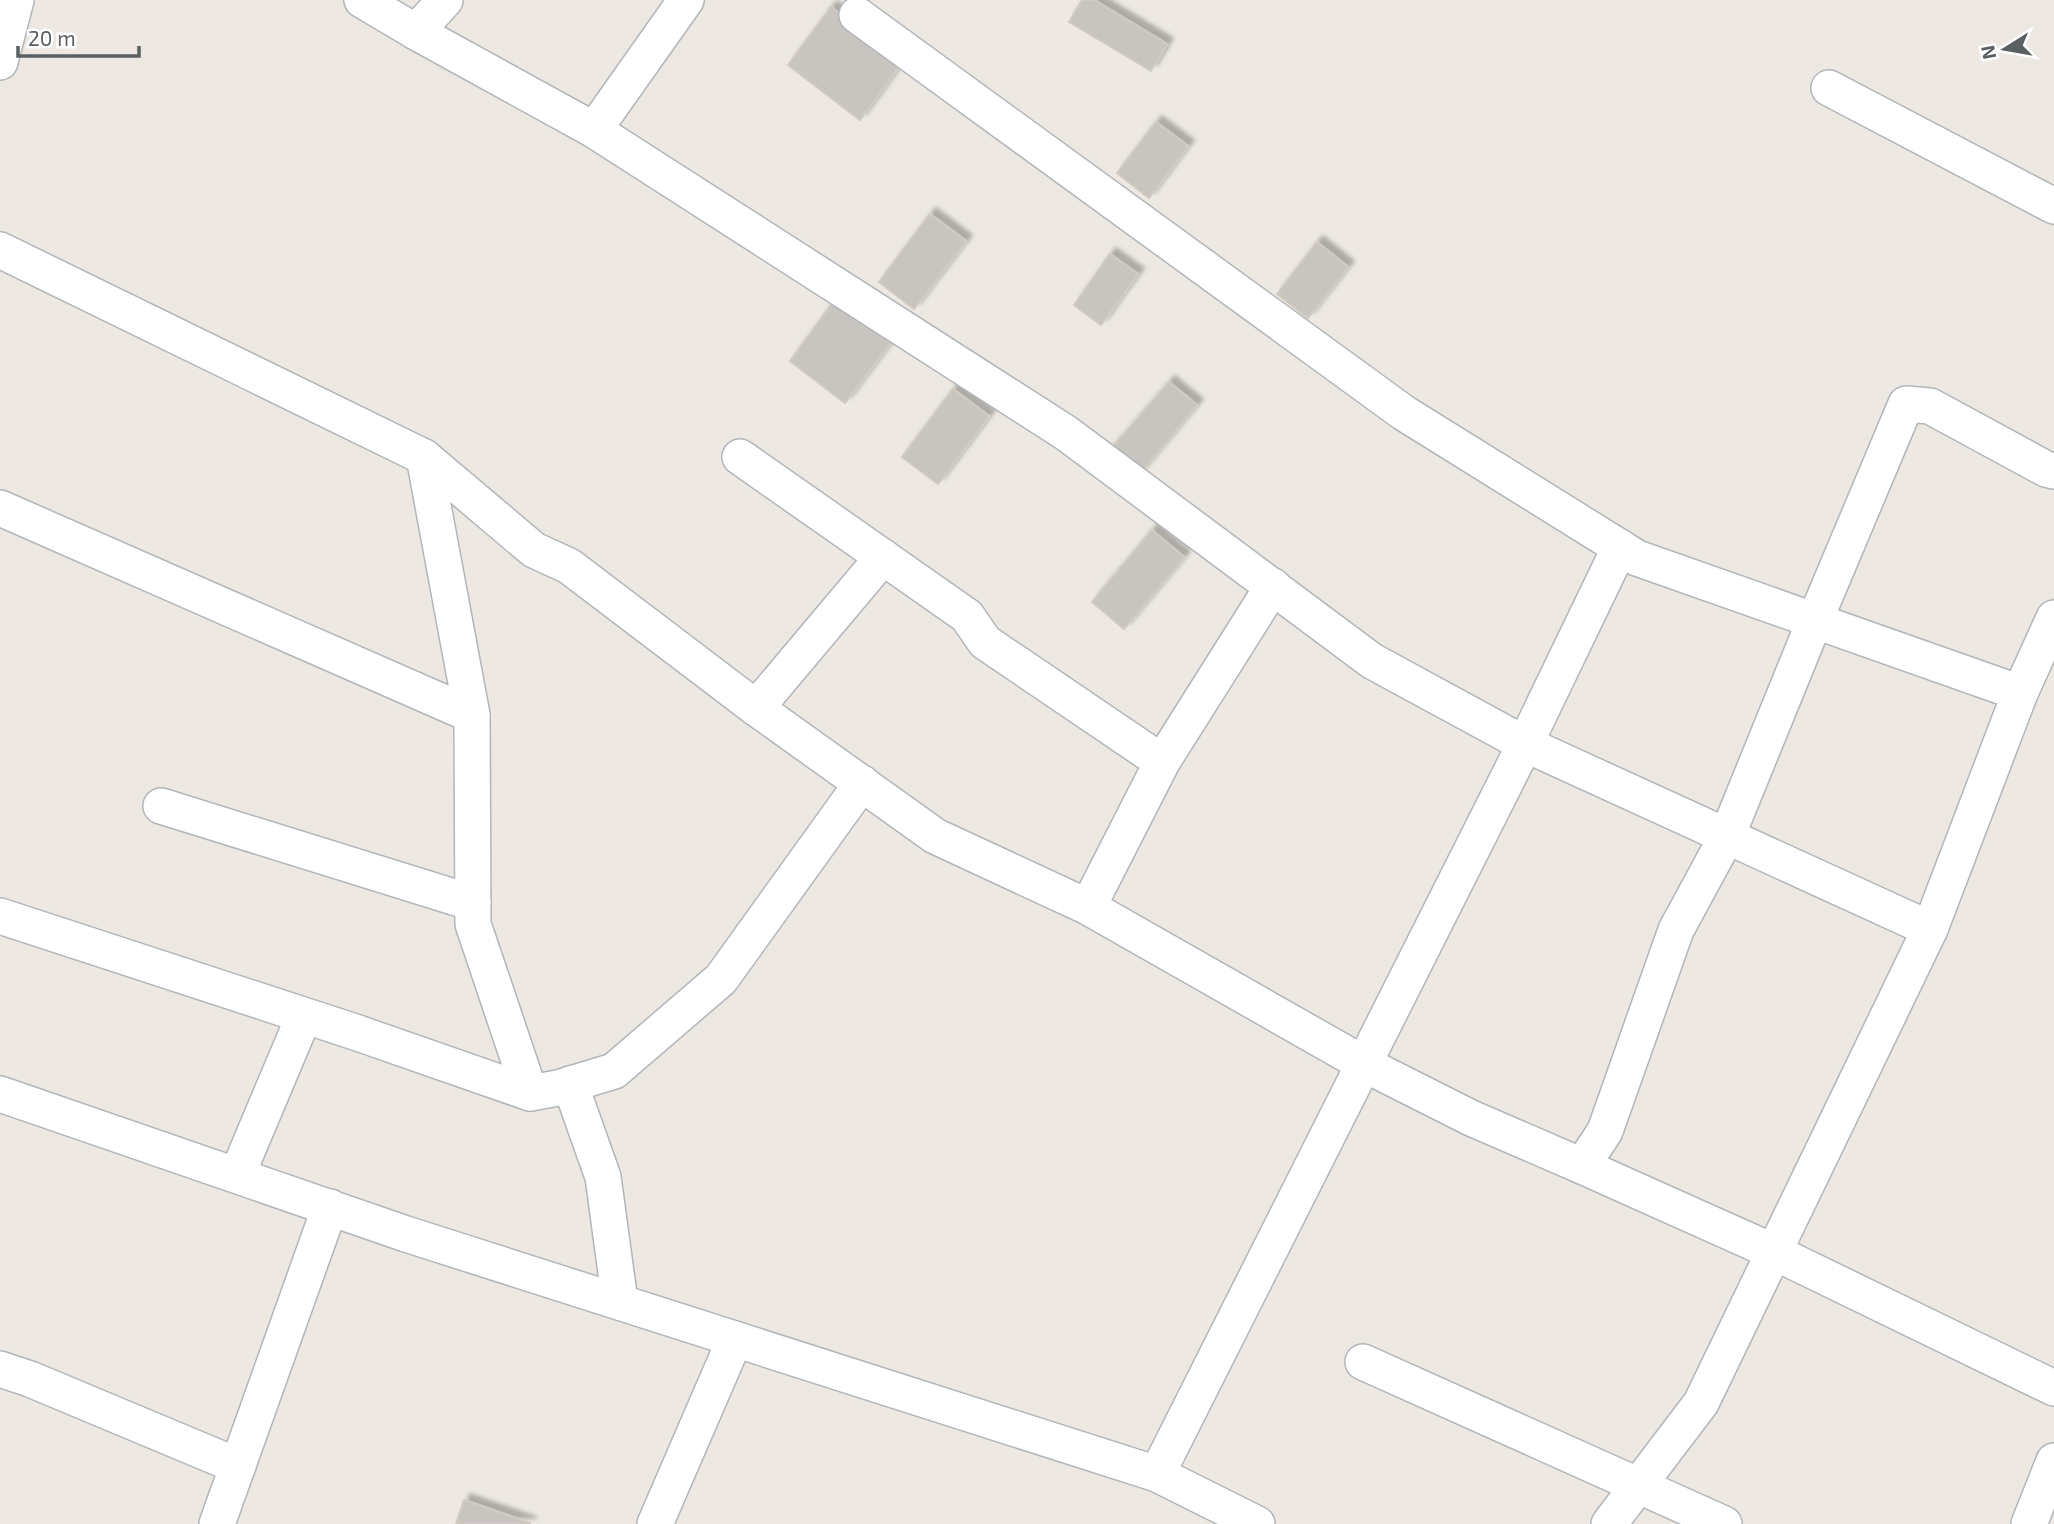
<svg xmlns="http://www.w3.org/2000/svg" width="2054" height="1524" viewBox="0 0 2054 1524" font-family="'Exo 2',sans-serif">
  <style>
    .building { fill: #c8c4bf; stroke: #d1cac0; stroke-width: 2; filter: url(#shadow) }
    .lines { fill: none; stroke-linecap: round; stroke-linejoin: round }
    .street-casing { stroke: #b2b5b9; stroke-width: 38 }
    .street { stroke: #fff; stroke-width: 35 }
  </style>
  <defs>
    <filter id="shadow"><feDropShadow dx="6" dy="-6" stdDeviation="2" flood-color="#0004"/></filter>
  </defs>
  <rect width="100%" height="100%" fill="#ede9e2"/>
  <g class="building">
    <polygon points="1082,0 1094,0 1167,44 1151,71 1069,22"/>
    <polygon points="831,7 903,61 860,120 788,65"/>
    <polygon points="1156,122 1188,146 1149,198 1117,173"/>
    <polygon points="930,214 966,241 914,309 879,282"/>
    <polygon points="1317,242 1348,267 1308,318 1277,294"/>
    <polygon points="1110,254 1138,274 1101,325 1074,305"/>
    <polygon points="834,301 890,343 845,403 790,361"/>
    <polygon points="1169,382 1197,405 1135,479 1106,455"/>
    <polygon points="953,389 989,416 938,484 902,457"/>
    <polygon points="1152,530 1184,557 1124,629 1092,602"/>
    <polygon points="464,1500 530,1523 530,1524 456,1524"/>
  </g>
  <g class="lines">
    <defs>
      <g id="street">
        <polyline points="362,0 416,32"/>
        <polyline points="445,0 416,32 594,130 686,0"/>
        <polyline points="857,15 1404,413 1637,558 2020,693"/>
        <polyline points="0,62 16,0"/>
        <polyline points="1829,88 2054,206"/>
        <polyline points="594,130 1066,433 1372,661 1525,744 1930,929"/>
        <polyline points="0,250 424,457 534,550 569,566 756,708 935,836 1088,907 1364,1064 1471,1118 1582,1166 1774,1252 2054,1388"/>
        <polyline points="424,457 472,715 473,924 530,1093"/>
        <polyline points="740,457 967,616 985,642 1162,762"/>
        <polyline points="0,508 472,715"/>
        <polyline points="756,708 883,557"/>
        <polyline points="161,806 473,903"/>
        <polyline points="1088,907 1162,762 1273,586"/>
        <polyline points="0,916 355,1032 530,1093 558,1088 614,1071 721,979 862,783"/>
        <polyline points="570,1084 603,1177 620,1302"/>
        <polyline points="0,1094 406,1234 1157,1474 1257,1524"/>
        <polyline points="1582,1166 1605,1131 1676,930 1727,836 1815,620 1906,404 1930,406 2046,469 2054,471"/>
        <polyline points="237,1175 304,1016"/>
        <polyline points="1363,1362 1724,1524"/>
        <polyline points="0,1369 30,1379 238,1466"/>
        <polyline points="1157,1474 1525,744 1620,547"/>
        <polyline points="217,1524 330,1207"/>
        <polyline points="655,1524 735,1339"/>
        <polyline points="1609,1524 1701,1403 1930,929 2020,693 2054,618"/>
        <polyline points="2029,1524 2054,1461"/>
      </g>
    </defs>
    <use href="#street" class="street-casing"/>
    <use href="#street" class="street"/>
  </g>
  <g transform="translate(2005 49) rotate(259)" stroke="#ffffff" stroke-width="5" paint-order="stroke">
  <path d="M0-5L12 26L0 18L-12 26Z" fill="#5a5f62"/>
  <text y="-10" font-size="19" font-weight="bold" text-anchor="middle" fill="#5a5f62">N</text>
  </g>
  <path d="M18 46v10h121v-10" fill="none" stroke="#5a5f62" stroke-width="3.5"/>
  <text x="28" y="46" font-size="21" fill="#5a5f62" stroke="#ffffff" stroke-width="5" paint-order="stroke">20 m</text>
</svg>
